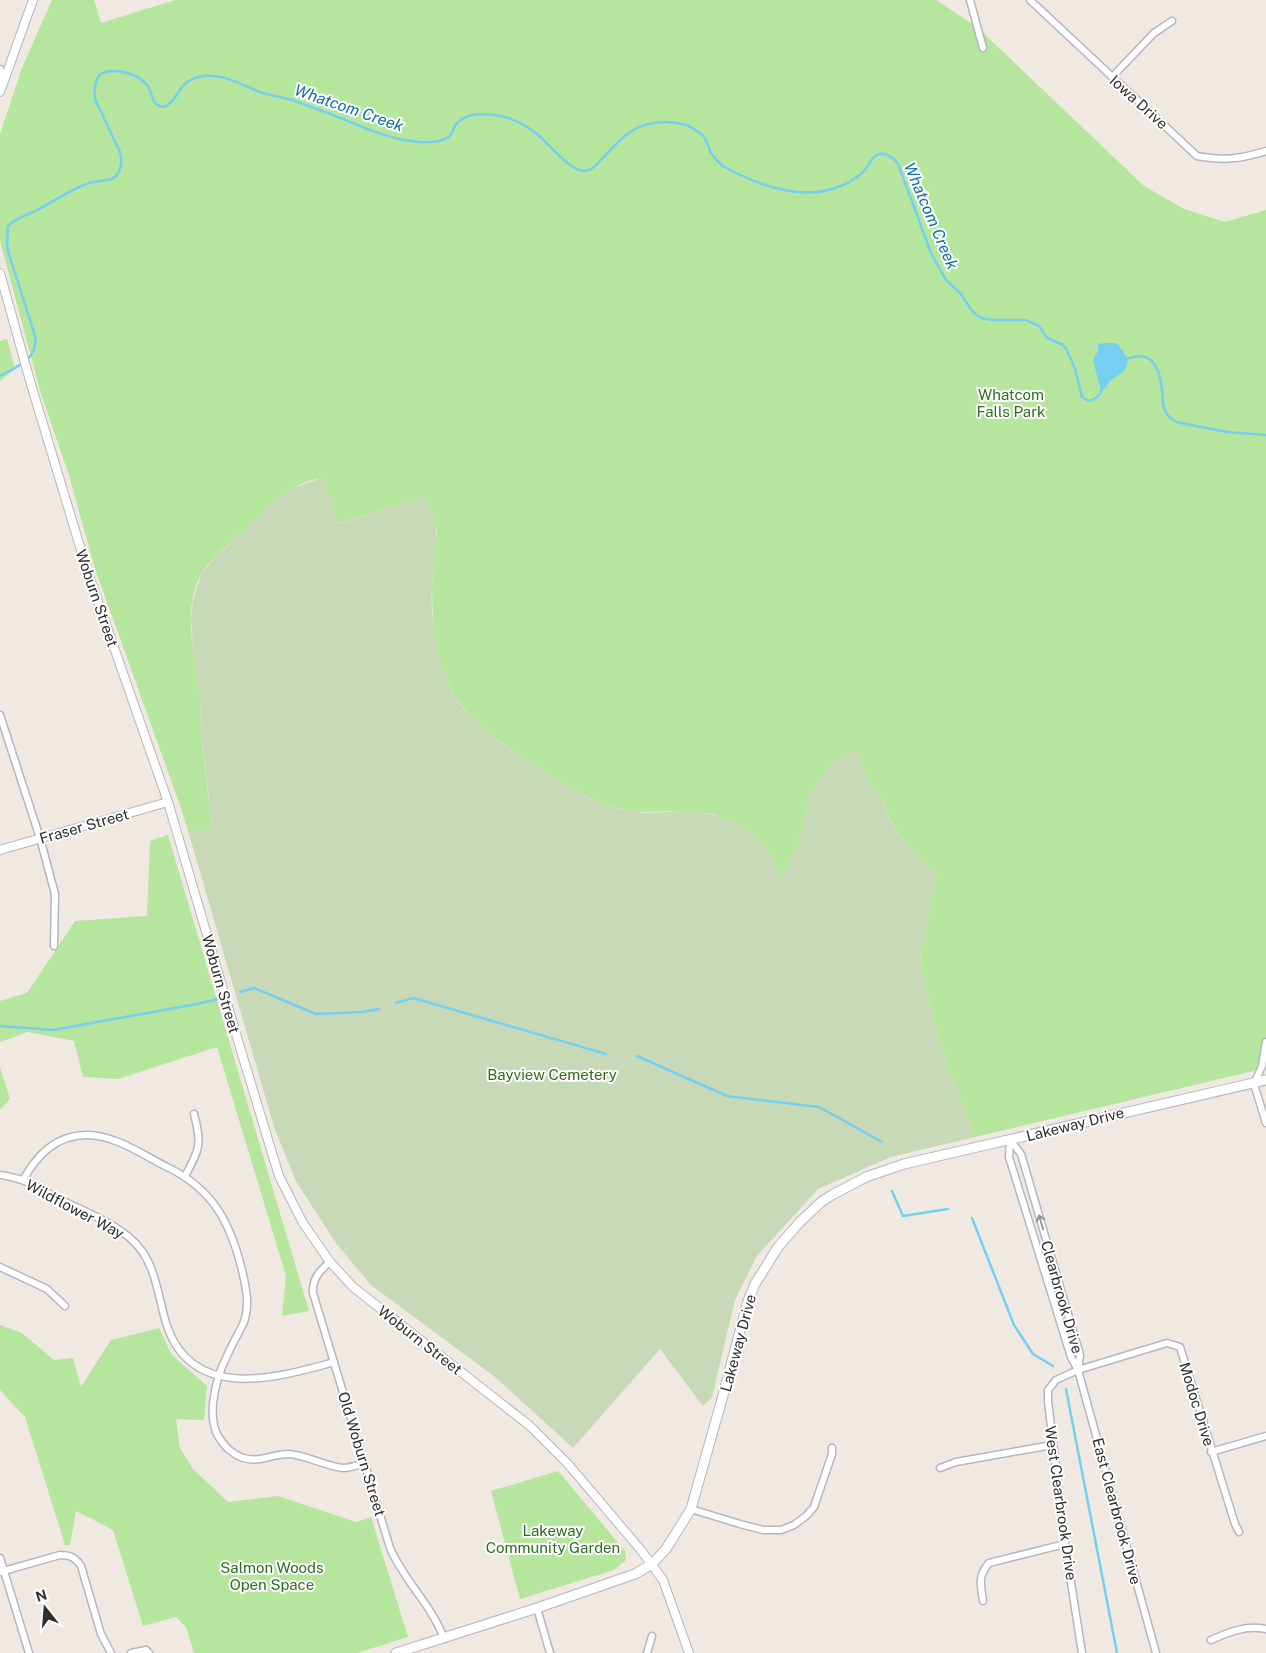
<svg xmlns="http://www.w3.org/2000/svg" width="1266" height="1653" viewBox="0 0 1266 1653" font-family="'Public Sans',sans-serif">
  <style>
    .green { fill: #b6e59e }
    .cemetery { fill: #c8d9b8 }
    .water { fill: #75cff0 }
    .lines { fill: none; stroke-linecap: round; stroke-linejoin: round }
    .stream { stroke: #75cff0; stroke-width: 2.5 }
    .minor-casing { stroke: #b4b7c1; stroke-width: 9 }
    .tertiary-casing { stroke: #b4b7c1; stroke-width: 10 }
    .secondary-casing { stroke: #b4b7c1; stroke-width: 11 }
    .minor { stroke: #fff; stroke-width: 6 }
    .tertiary { stroke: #fff; stroke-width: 8 }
    .secondary { stroke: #fff; stroke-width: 9 }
    .oneway { stroke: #969696 }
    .labels { text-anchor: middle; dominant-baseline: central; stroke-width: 4; stroke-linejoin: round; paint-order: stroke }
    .street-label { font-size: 15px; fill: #2e2e2e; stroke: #fff }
    .park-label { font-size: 15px; fill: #2c6e1b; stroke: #fff }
    .water-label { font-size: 16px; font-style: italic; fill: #0d6fa3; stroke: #fff }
  </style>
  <rect width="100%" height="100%" fill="#efe9e1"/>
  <g class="green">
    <path d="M 52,0 L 94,0 L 101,23 L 175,0 L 936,0 L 977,27 L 1144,186 L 1184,209 L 1225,222 L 1266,210 L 1266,1068 L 975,1137 L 951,1076 L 937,1032 L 922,974 L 920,954 L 937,875 C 913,852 891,832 883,798 L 870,788 L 858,752 L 809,796 L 801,836 L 782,881 L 769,854 L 749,832 L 735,823 L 713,814 L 685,811 L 634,812 L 604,805 L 564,785 L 527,761 L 489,733 L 470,716 L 455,697 L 441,665 L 436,646 L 433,627 L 432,585 L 437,529 L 424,497 L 337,524 L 323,477 C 287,485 274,503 249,527 C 233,542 212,555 201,575 C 181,611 196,657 200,695 C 201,706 200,718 201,729 C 204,762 208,795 212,827 L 189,834 L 181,808 L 94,566 L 69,475 L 41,394 L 0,241 L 0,134 L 22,68 Z"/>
    <polygon points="7,339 15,369 0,381 0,341"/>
    <polygon points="168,835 309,1311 282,1316 286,1276 217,1047 118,1079 83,1077 74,1041 28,1032 0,1042 0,1001 27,993 75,921 147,916 150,841"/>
    <polygon points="0,1067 10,1099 0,1110"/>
    <polygon points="0,1325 22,1333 54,1360 73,1358 81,1387 111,1340 159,1328 172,1355 207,1386 204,1420 176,1419 180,1448 193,1469 228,1502 278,1496 356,1522 371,1517 408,1637 357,1653 194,1653 186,1627 176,1617 143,1626 113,1530 76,1511 70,1545 65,1545 25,1417 0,1390"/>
    <polygon points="558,1471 625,1551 626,1560 614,1570 520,1599 491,1491"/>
  </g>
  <path class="cemetery" d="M 323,477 L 338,524 L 424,497 L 427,499 C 430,508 435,519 436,528 C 438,542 433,569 432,585 C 430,624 437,660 454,695 C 470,728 570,793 606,805 C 614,808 623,810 631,811 C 649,815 667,811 684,811 C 713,812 748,822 765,847 C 772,857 776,870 782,881 L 801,836 L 809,796 L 811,792 L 831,763 L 850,751 L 858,752 L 870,788 L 883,798 C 890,832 913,852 938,875 L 920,954 L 922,974 L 937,1032 L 951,1076 L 975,1137 L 891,1157 L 818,1189 L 757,1256 L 735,1300 L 712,1397 L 703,1406 L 660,1349 L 573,1448 L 495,1377 L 371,1285 L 335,1242 L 296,1181 L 274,1127 L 189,834 L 212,827 L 201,729 L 200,695 L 193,649 L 191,617 L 193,599 L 201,575 L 215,557 L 249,527 L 277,498 L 294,488 Z"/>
  <path class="water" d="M 1106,343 L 1117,343 L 1128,359 C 1125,378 1119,372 1110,381 C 1106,386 1107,388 1101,391 L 1093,360 L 1098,351 L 1098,344 Z"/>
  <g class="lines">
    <g class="stream">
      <path d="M 1125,360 C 1151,348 1160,367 1162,390 C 1163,397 1162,404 1165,410 C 1167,416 1171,419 1176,422 L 1227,432 L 1266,435"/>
      <path d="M 0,376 C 17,367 39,359 35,336 L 8,251 L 7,243 L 8,226 C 16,217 31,214 41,208 C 57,199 72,189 89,183 C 97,180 109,182 115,177 C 122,170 122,160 120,152 L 95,99 C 94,89 94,82 100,74 C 114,67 138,73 148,86 C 152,93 153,110 166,106 C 177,102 178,82 198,77 C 222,71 242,86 263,93 C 273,96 283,97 292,100 C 304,104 316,109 328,113 C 354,123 382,137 410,141 C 421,142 437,144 447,138 C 454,135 452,128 457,123 C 469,110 496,114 511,119 C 520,122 529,128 537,134 C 548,143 569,170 584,171 C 588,171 591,169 594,167 C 606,156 617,141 630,132 C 649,119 682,118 700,133 C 707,138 708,146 711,153 C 715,159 719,163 724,167 C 756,184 799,201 835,188 C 845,185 854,180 862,173 C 866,170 868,165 871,161 C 878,148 892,155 898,164 L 931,253 L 946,280 L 960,293 L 972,311 L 978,316 L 985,319 L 994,320 L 1026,320 L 1039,326 L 1047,338 L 1063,345 L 1067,350 L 1075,369 L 1082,397 L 1088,401 C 1095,400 1100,396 1102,389"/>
      <polyline points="240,992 254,988 316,1014 362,1012 379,1009"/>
      <polyline points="396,1003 413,998 606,1054"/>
      <polyline points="0,1026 53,1030 197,1004 218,999"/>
      <polyline points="637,1056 727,1096 819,1107 882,1142"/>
      <polyline points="892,1191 903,1216 948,1209"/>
      <polyline points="972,1218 1014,1325 1033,1354 1053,1366"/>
      <polyline points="1066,1389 1117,1653"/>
    </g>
    <defs>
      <g id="minor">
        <polyline points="970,0 983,48"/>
        <path d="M 1030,0 L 1197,156 C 1225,161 1239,159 1266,151"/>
        <polyline points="0,69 4,81"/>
        <polyline points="1112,77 1154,33 1172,21"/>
        <polyline points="0,715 40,838 55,894 54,946"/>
        <polyline points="1266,1042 1262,1066 1254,1084 1266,1123"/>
        <polyline points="1010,1140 1009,1157 1071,1357 1078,1370 1156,1653"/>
        <polyline points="1010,1140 1021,1154 1080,1355 1078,1370"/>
        <path d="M 0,1175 C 7,1176 15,1178 22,1180 C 35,1184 47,1193 59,1199 C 87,1213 123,1225 142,1251 C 157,1273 159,1301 167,1326 C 193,1402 277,1378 334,1362"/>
        <path d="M 185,1176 C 200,1149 202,1144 194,1114"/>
        <path d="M 23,1180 C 37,1155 56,1135 87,1135 C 115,1135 143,1155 167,1167 C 213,1189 230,1222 242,1270 C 246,1288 250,1304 244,1322 C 239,1333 232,1344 227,1356 C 219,1371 215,1386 213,1403 C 212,1414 212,1425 218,1436 C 223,1445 232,1454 243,1458 C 261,1463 271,1454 288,1454 C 307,1455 324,1466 343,1468 C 350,1468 358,1465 365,1463"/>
        <path d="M 330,1262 C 320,1270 312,1279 313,1293 L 390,1548 C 404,1581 432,1605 444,1639"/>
        <polyline points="0,1267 47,1289 65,1306"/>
        <polyline points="1211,1452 1266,1436"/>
        <polyline points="940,1468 956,1462 1052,1445"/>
        <polyline points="691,1509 740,1524 763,1530 781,1530 794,1525 806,1516 814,1507 832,1454 832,1448"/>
        <polyline points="0,1558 29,1653"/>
        <path d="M 0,1572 L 60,1555 C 70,1555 75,1557 81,1566 L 101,1634 L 111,1653"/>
        <path d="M 983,1601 C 981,1585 977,1577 989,1563 L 1065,1544"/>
        <polyline points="537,1608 550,1653"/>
        <path d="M 1211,1640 C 1229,1632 1246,1625 1266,1629"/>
        <polyline points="131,1653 146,1650 149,1653"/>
        <polyline points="647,1653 652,1636"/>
        <polyline points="1082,1653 1065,1544 1048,1401 1048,1390 1056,1380 1078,1370 1167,1343 1180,1347 1235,1524 1239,1532"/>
      </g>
      <g id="tertiary">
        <polyline points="0,92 33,0"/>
        <polyline points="0,273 30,381 87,570 168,802 239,1044 279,1176 303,1223 330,1262 353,1287 530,1426 568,1464 640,1549 663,1580 689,1653"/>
        <polyline points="0,850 168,802"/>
      </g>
      <polyline id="secondary" points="396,1653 537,1608 635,1574 652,1564 666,1549 691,1509 722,1399 748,1301 755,1284 778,1247 799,1223 821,1202 832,1195 866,1177 904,1164 1266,1080"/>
    </defs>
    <use href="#minor" class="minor-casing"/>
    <use href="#tertiary" class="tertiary-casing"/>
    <use href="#secondary" class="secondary-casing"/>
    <use href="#minor" class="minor"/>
    <use href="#tertiary" class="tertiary"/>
    <use href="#secondary" class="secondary"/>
  </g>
  <defs><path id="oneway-shaft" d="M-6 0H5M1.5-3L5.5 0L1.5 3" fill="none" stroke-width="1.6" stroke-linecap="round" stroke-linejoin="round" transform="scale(1.25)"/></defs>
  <use class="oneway" href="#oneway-shaft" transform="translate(1041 1222) rotate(-107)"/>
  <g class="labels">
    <g class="street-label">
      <text transform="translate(1139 102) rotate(42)">Iowa Drive</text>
      <text transform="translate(97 598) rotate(71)">Woburn Street</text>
      <text transform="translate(84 826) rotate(-16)">Fraser Street</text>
      <text transform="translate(221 984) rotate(74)">Woburn Street</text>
      <text transform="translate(1075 1124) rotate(-14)">Lakeway Drive</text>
      <text transform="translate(75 1209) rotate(28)">Wildflower Way</text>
      <text transform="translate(1062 1297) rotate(74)">Clearbrook Drive</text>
      <text transform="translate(420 1340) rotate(38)">Woburn Street</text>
      <text transform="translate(738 1343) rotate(-75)">Lakeway Drive</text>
      <text transform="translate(1197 1404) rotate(73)">Modoc Drive</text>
      <text transform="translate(362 1454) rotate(73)">Old Woburn Street</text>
      <text transform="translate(1061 1503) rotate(82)">West Clearbrook Drive</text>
      <text transform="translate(1117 1511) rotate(75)">East Clearbrook Drive</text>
    </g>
    <g class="park-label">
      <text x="1011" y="394">Whatcom<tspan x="1011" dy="17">Falls Park</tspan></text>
      <text x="552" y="1074">Bayview Cemetery</text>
      <text x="553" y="1530">Lakeway<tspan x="553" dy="17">Community Garden</tspan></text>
      <text x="272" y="1567">Salmon Woods<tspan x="272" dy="17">Open Space</tspan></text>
    </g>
    <g class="water-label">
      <text transform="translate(349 108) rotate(19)">Whatcom Creek</text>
      <text transform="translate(931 216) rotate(67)">Whatcom Creek</text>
    </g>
  </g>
  <g transform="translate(45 1608) rotate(343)" stroke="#ffffff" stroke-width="4" paint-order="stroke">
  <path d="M0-4L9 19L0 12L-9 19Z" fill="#2e2e2e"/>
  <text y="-8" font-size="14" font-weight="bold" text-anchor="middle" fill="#2e2e2e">N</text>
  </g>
</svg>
